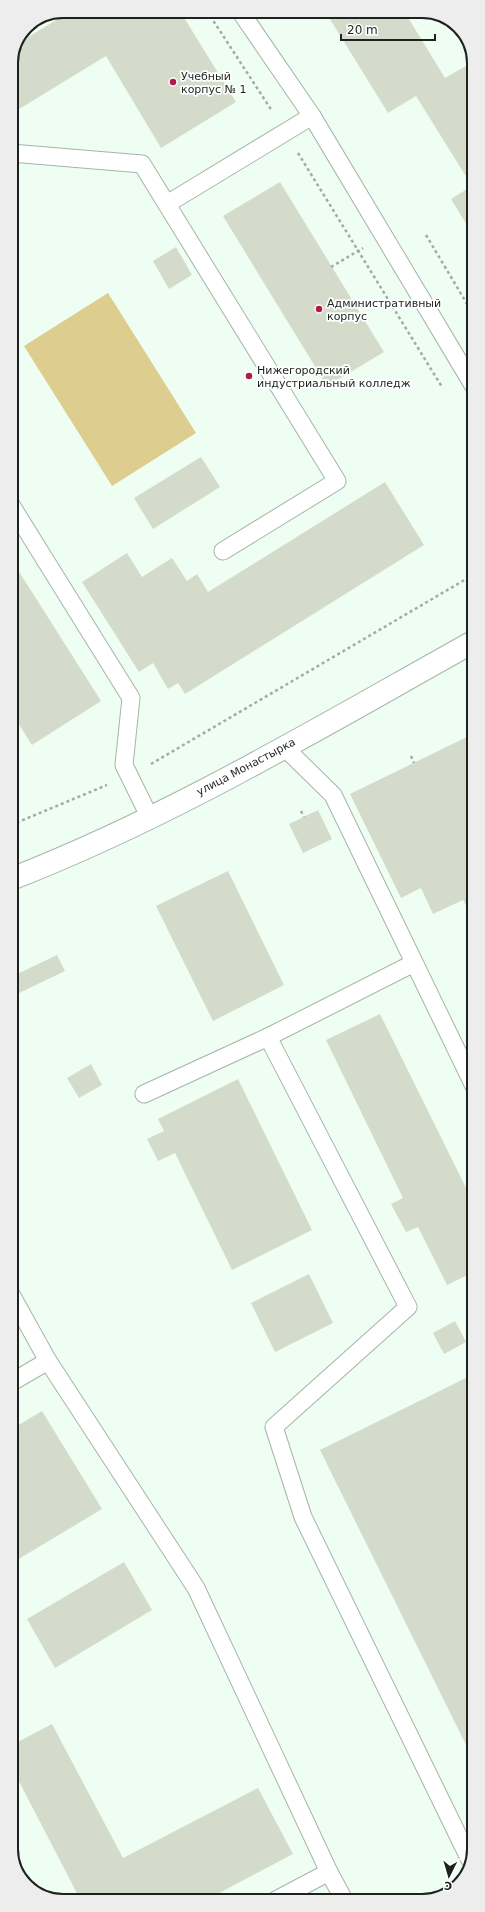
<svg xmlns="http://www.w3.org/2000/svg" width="485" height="1912" viewBox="0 0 485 1912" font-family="'DejaVu Sans',sans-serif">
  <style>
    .green { fill: #ddcd8e }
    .building { fill: #d5dbcb }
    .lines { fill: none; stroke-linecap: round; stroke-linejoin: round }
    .service-casing { stroke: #a6b4a9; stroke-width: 19 }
    .tertiary-casing { stroke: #a6b4a9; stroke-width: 24 }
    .path { stroke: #a1aca3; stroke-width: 2.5; stroke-dasharray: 3 3; stroke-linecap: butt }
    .service { stroke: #fff; stroke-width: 17 }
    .tertiary { stroke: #fff; stroke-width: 22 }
    .poi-dot { fill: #af1c4b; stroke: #fff; stroke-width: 1.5 }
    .labels { text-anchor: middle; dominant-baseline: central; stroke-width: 3.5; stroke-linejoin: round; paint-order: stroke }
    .poi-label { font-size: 11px; fill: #1d221e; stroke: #fff; text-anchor: start }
    .street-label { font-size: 11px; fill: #1d221e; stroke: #fff }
    .rim { fill: none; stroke: #1d221e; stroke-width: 2 }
  </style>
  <rect width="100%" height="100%" fill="#effef2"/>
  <polygon class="green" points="108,293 196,433 112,486 24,346"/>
  <g class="building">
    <polygon points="71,11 180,11 236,102 161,148 106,56 11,114 11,63 20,42"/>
    <polygon points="325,11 404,11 445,78 473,62 473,235 451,199 472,186 416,96 388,113"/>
    <polygon points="280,182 384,352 327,386 223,216"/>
    <polygon points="176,247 192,275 169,289 153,261"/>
    <polygon points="201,457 220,487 153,529 134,498"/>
    <polygon points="385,482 424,545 185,694 178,683 168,689 153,663 139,672 82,582 127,553 142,577 172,558 187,581 197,574 208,592"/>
    <polygon points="11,559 101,701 32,745 11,712"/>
    <polygon points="473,734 473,783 474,921 463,900 433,914 421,888 401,898 350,794"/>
    <polygon points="318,810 332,839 303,853 289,824"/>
    <polygon points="228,871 284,985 213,1021 156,906"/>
    <polygon points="57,955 65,971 17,994 11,983 11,977"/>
    <polygon points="380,1014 474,1204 474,1272 447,1285 418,1227 406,1232 391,1204 403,1198 326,1040"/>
    <polygon points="91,1064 102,1085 79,1098 67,1078"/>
    <polygon points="238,1079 312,1230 232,1270 175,1153 158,1161 147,1139 164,1131 158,1119"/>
    <polygon points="309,1274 333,1323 275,1352 251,1303"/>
    <polygon points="455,1321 466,1342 444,1354 433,1333"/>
    <polygon points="474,1374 474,1761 320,1450"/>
    <polygon points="42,1411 102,1509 12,1563 12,1429"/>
    <polygon points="124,1562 152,1610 55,1668 27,1619"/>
    <polygon points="52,1724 123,1858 258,1788 293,1854 204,1901 81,1901 12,1768 12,1745"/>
  </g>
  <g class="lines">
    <defs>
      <g id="service">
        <polyline points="240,11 312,116 473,385"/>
        <polyline points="11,153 142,164 337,481 223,551"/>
        <polyline points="167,204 312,116"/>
        <polyline points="11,505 131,698 124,765 150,818"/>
        <polyline points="284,747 333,795 474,1086"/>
        <polyline points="414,963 268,1037 408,1307 274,1427 303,1517 470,1860"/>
        <polyline points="144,1094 268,1037"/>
        <polyline points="12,1296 48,1361 196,1588 329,1872 344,1900"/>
        <polyline points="12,1382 48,1361"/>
        <polyline points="276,1900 329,1872"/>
      </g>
      <path id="tertiary" d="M 11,879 C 173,816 322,726 473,642"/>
    </defs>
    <use href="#service" class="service-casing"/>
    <use href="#tertiary" class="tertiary-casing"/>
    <g class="path">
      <polyline points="207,11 272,111"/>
      <polyline points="298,153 442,387"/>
      <polyline points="426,235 473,314"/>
      <polyline points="331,267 363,248"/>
      <polyline points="411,756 414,763"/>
      <polyline points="151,764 473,575"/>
      <polyline points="301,811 304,817"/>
      <polyline points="11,825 107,785"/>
    </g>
    <use href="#service" class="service"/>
    <use href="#tertiary" class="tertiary"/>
  </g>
  <g class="poi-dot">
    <circle cx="173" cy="82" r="4"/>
    <circle cx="319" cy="309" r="4"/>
    <circle cx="249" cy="376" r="4"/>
  </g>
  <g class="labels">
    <g class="poi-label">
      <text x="181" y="76">Учебный<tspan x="181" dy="13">корпус № 1</tspan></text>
      <text x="327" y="303">Административный<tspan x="327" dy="13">корпус</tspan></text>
      <text x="257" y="370">Нижегородский<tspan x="257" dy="13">индустриальный колледж</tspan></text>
    </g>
    <g class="street-label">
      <text transform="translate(246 767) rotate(-28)">улица Монастырка</text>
    </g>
  </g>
  <path d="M0 0H485V1912H0ZM63 18H422A45 45 0 0 1 467 63V1849A45 45 0 0 1 422 1894H63A45 45 0 0 1 18 1849V63A45 45 0 0 1 63 18Z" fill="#ededed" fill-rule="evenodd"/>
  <path class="rim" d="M63 18H422A45 45 0 0 1 467 63V1849A45 45 0 0 1 422 1894H63A45 45 0 0 1 18 1849V63A45 45 0 0 1 63 18Z"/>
  <g transform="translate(449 1876) rotate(185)" stroke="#ffffff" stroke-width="3" paint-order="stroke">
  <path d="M0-3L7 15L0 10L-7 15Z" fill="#1d221e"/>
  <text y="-6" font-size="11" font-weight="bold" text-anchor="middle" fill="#1d221e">С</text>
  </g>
  <path d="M341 34v6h94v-6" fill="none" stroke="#1d221e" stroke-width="2"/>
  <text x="347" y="34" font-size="12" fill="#1d221e" stroke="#ffffff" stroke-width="3" paint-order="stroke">20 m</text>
</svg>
